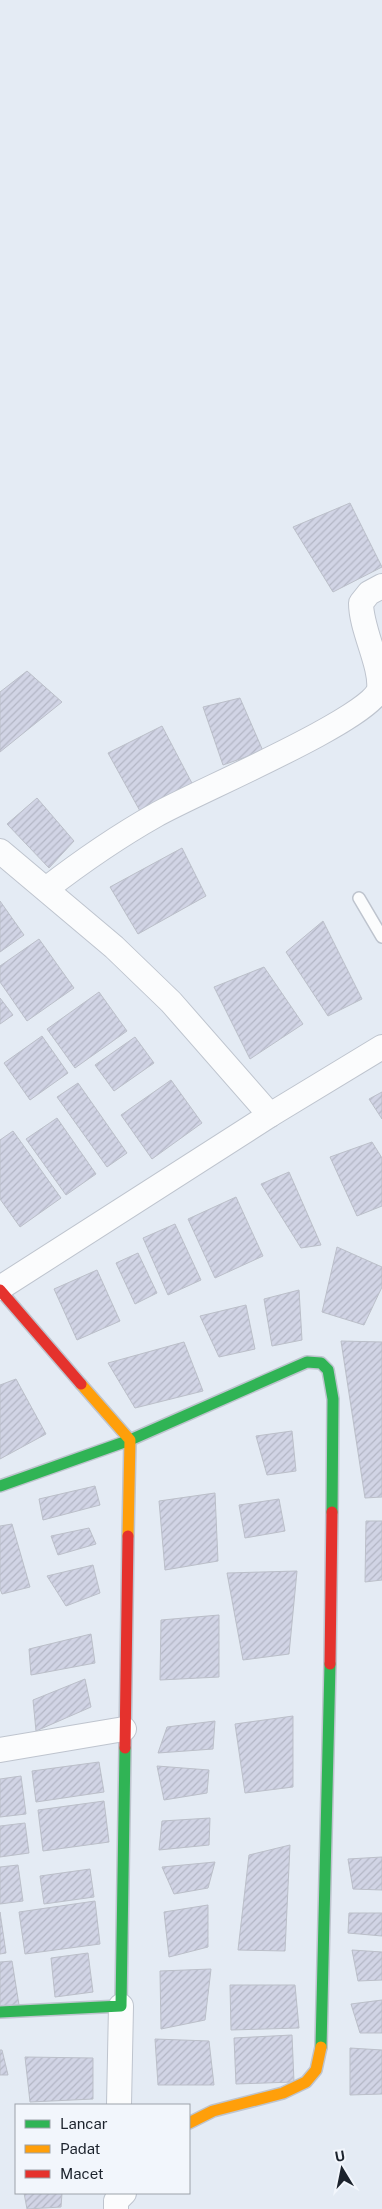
<svg xmlns="http://www.w3.org/2000/svg" width="382" height="2209" viewBox="0 0 382 2209" font-family="'Public Sans',sans-serif">
  <style>
    .building { fill: url(#building-hatch); stroke: #bbbfc9 }
    .lines { fill: none; stroke-linecap: round; stroke-linejoin: round }
    .lane-casing { stroke: #bec4ce; stroke-width: 14 }
    .street-casing { stroke: #bec4ce; stroke-width: 26 }
    .fast-casing { stroke: #bec4ce; stroke-width: 14 }
    .slow-casing { stroke: #bec4ce; stroke-width: 14 }
    .jam-casing { stroke: #bec4ce; stroke-width: 14 }
    .lane { stroke: #fbfcfd; stroke-width: 11 }
    .street { stroke: #fbfcfd; stroke-width: 24 }
    .fast { stroke: #30b455; stroke-width: 11 }
    .slow { stroke: #ff9f0a; stroke-width: 11 }
    .jam { stroke: #e5322d; stroke-width: 11 }
  </style>
  <defs>
    <pattern id="building-hatch" width="6" height="6" patternUnits="userSpaceOnUse" patternTransform="scale(1.25)"><rect width="6" height="6" fill="#d1d4e5"/><path d="M-1 1l2-2M0 6l6-6M5 7l2-2" fill="none" stroke="#b3b6c5"/></pattern>
  </defs>
  <rect width="100%" height="100%" fill="#e4ebf4"/>
  <g class="building">
    <polygon points="350,503 382,567 333,592 293,527"/>
    <polygon points="27,671 62,702 0,752 0,692"/>
    <polygon points="240,698 263,751 223,765 203,707"/>
    <polygon points="162,726 194,787 140,811 108,753"/>
    <polygon points="37,798 74,841 49,868 7,824"/>
    <polygon points="182,848 206,896 138,934 110,887"/>
    <polygon points="0,901 24,935 0,952"/>
    <polygon points="323,921 362,999 328,1016 286,952"/>
    <polygon points="39,939 74,988 27,1021 0,982 0,966"/>
    <polygon points="264,967 303,1024 250,1059 214,987"/>
    <polygon points="99,992 127,1031 75,1068 47,1029"/>
    <polygon points="0,998 13,1015 0,1024"/>
    <polygon points="42,1036 68,1073 30,1100 4,1063"/>
    <polygon points="135,1037 154,1063 114,1091 95,1065"/>
    <polygon points="171,1080 202,1123 152,1159 121,1115"/>
    <polygon points="78,1083 127,1153 107,1167 57,1097"/>
    <polygon points="382,1092 382,1119 369,1099"/>
    <polygon points="57,1118 96,1174 66,1195 26,1139"/>
    <polygon points="13,1131 61,1198 20,1227 0,1199 0,1140"/>
    <polygon points="372,1142 382,1158 382,1206 357,1216 330,1157"/>
    <polygon points="289,1172 321,1245 301,1248 261,1184"/>
    <polygon points="236,1197 263,1256 215,1278 188,1219"/>
    <polygon points="175,1224 201,1280 168,1295 143,1238"/>
    <polygon points="337,1247 382,1267 382,1287 364,1325 322,1312"/>
    <polygon points="138,1253 157,1293 135,1304 116,1263"/>
    <polygon points="97,1270 120,1321 77,1340 54,1289"/>
    <polygon points="299,1290 302,1340 272,1346 264,1299"/>
    <polygon points="246,1305 255,1349 219,1357 200,1316"/>
    <polygon points="341,1341 382,1342 382,1497 365,1498"/>
    <polygon points="184,1342 203,1391 135,1408 108,1363"/>
    <polygon points="16,1379 46,1434 0,1459 0,1385"/>
    <polygon points="292,1431 296,1471 267,1475 256,1436"/>
    <polygon points="95,1486 100,1505 43,1520 39,1499"/>
    <polygon points="215,1493 218,1561 165,1570 159,1501"/>
    <polygon points="279,1499 285,1531 245,1538 239,1505"/>
    <polygon points="366,1521 382,1521 382,1580 365,1582"/>
    <polygon points="12,1524 30,1587 2,1594 0,1589 0,1526"/>
    <polygon points="89,1528 96,1544 58,1555 51,1536"/>
    <polygon points="93,1565 100,1593 66,1606 47,1576"/>
    <polygon points="297,1571 289,1654 243,1660 227,1573"/>
    <polygon points="219,1615 219,1677 160,1680 161,1620"/>
    <polygon points="91,1634 95,1663 31,1675 29,1649"/>
    <polygon points="85,1679 91,1707 36,1731 33,1700"/>
    <polygon points="293,1716 293,1787 245,1793 235,1724"/>
    <polygon points="215,1721 213,1749 158,1753 167,1727"/>
    <polygon points="99,1762 104,1792 36,1802 32,1771"/>
    <polygon points="157,1766 209,1770 207,1793 164,1800"/>
    <polygon points="21,1776 26,1814 0,1817 0,1779"/>
    <polygon points="104,1801 109,1842 43,1851 38,1810"/>
    <polygon points="210,1818 209,1845 159,1850 162,1821"/>
    <polygon points="25,1823 29,1853 0,1857 0,1826"/>
    <polygon points="290,1845 285,1951 238,1950 249,1855"/>
    <polygon points="382,1857 382,1890 353,1889 348,1859"/>
    <polygon points="215,1862 208,1888 174,1894 162,1867"/>
    <polygon points="18,1865 23,1901 0,1904 0,1867"/>
    <polygon points="90,1869 94,1897 44,1904 40,1876"/>
    <polygon points="95,1901 100,1944 25,1954 19,1912"/>
    <polygon points="208,1905 208,1947 169,1957 164,1912"/>
    <polygon points="0,1912 6,1953 0,1954"/>
    <polygon points="349,1913 382,1913 382,1936 348,1933"/>
    <polygon points="352,1950 382,1952 382,1980 358,1981"/>
    <polygon points="88,1953 93,1992 55,1997 51,1958"/>
    <polygon points="12,1961 19,2005 0,2008 0,1962"/>
    <polygon points="211,1969 205,2020 161,2029 160,1971"/>
    <polygon points="230,1985 295,1985 299,2028 231,2030"/>
    <polygon points="382,2000 382,2033 360,2033 351,2004"/>
    <polygon points="292,2035 294,2082 236,2084 234,2038"/>
    <polygon points="155,2039 209,2041 214,2085 158,2085"/>
    <polygon points="350,2048 382,2050 382,2094 350,2095"/>
    <polygon points="0,2050 2,2050 8,2075 0,2075"/>
    <polygon points="25,2057 93,2058 93,2099 30,2102"/>
    <polygon points="24,2193 62,2193 61,2207 27,2209"/>
  </g>
  <g class="lines">
    <defs>
      <polyline id="lane" points="359,898 382,937"/>
      <g id="street">
        <polyline points="0,851 114,947 171,1002 270,1115"/>
        <path d="M 46,889 C 81,862 117,837 156,815 C 194,793 366,721 379,690 C 382,666 361,630 361,603 L 369,593 L 382,586"/>
        <polyline points="0,1288 270,1115 382,1047"/>
        <polyline points="0,1750 124,1729"/>
        <polyline points="119,2105 121,2006"/>
        <polyline points="116,2209 116,2201 124,2193"/>
      </g>
      <g id="fast">
        <polyline points="0,1486 130,1440 307,1362 321,1363 328,1370 333,1399 332,1512"/>
        <polyline points="0,2012 121,2006 125,1748"/>
        <polyline points="321,2047 330,1664"/>
      </g>
      <g id="slow">
        <polyline points="81,1384 130,1440 128,1536"/>
        <polyline points="189,2123 213,2111 283,2093 306,2082 316,2070 321,2047"/>
      </g>
      <g id="jam">
        <polyline points="0,1290 81,1384"/>
        <polyline points="330,1664 332,1512"/>
        <polyline points="125,1748 128,1536"/>
      </g>
    </defs>
    <use href="#lane" class="lane-casing"/>
    <use href="#street" class="street-casing"/>
    <use href="#fast" class="fast-casing"/>
    <use href="#slow" class="slow-casing"/>
    <use href="#jam" class="jam-casing"/>
    <use href="#lane" class="lane"/>
    <use href="#street" class="street"/>
    <use href="#fast" class="fast"/>
    <use href="#slow" class="slow"/>
    <use href="#jam" class="jam"/>
  </g>
  <rect x="15" y="2104" width="175" height="90" fill="#f2f6fc" stroke="#9ca2a9"/>
  <rect x="25" y="2120" width="25" height="8" fill="#30b455" stroke="#9ca2a9"/>
  <text x="60" y="2129" font-size="15" fill="#1c232d">Lancar</text>
  <rect x="25" y="2145" width="25" height="8" fill="#ff9f0a" stroke="#9ca2a9"/>
  <text x="60" y="2154" font-size="15" fill="#1c232d">Padat</text>
  <rect x="25" y="2170" width="25" height="8" fill="#e5322d" stroke="#9ca2a9"/>
  <text x="60" y="2179" font-size="15" fill="#1c232d">Macet</text>
  <g transform="translate(342 2169) rotate(350)" stroke="#f2f6fc" stroke-width="4" paint-order="stroke">
  <path d="M0-4L9 19L0 12L-9 19Z" fill="#1c232d"/>
  <text y="-8" font-size="14" font-weight="bold" text-anchor="middle" fill="#1c232d">U</text>
  </g>
</svg>
